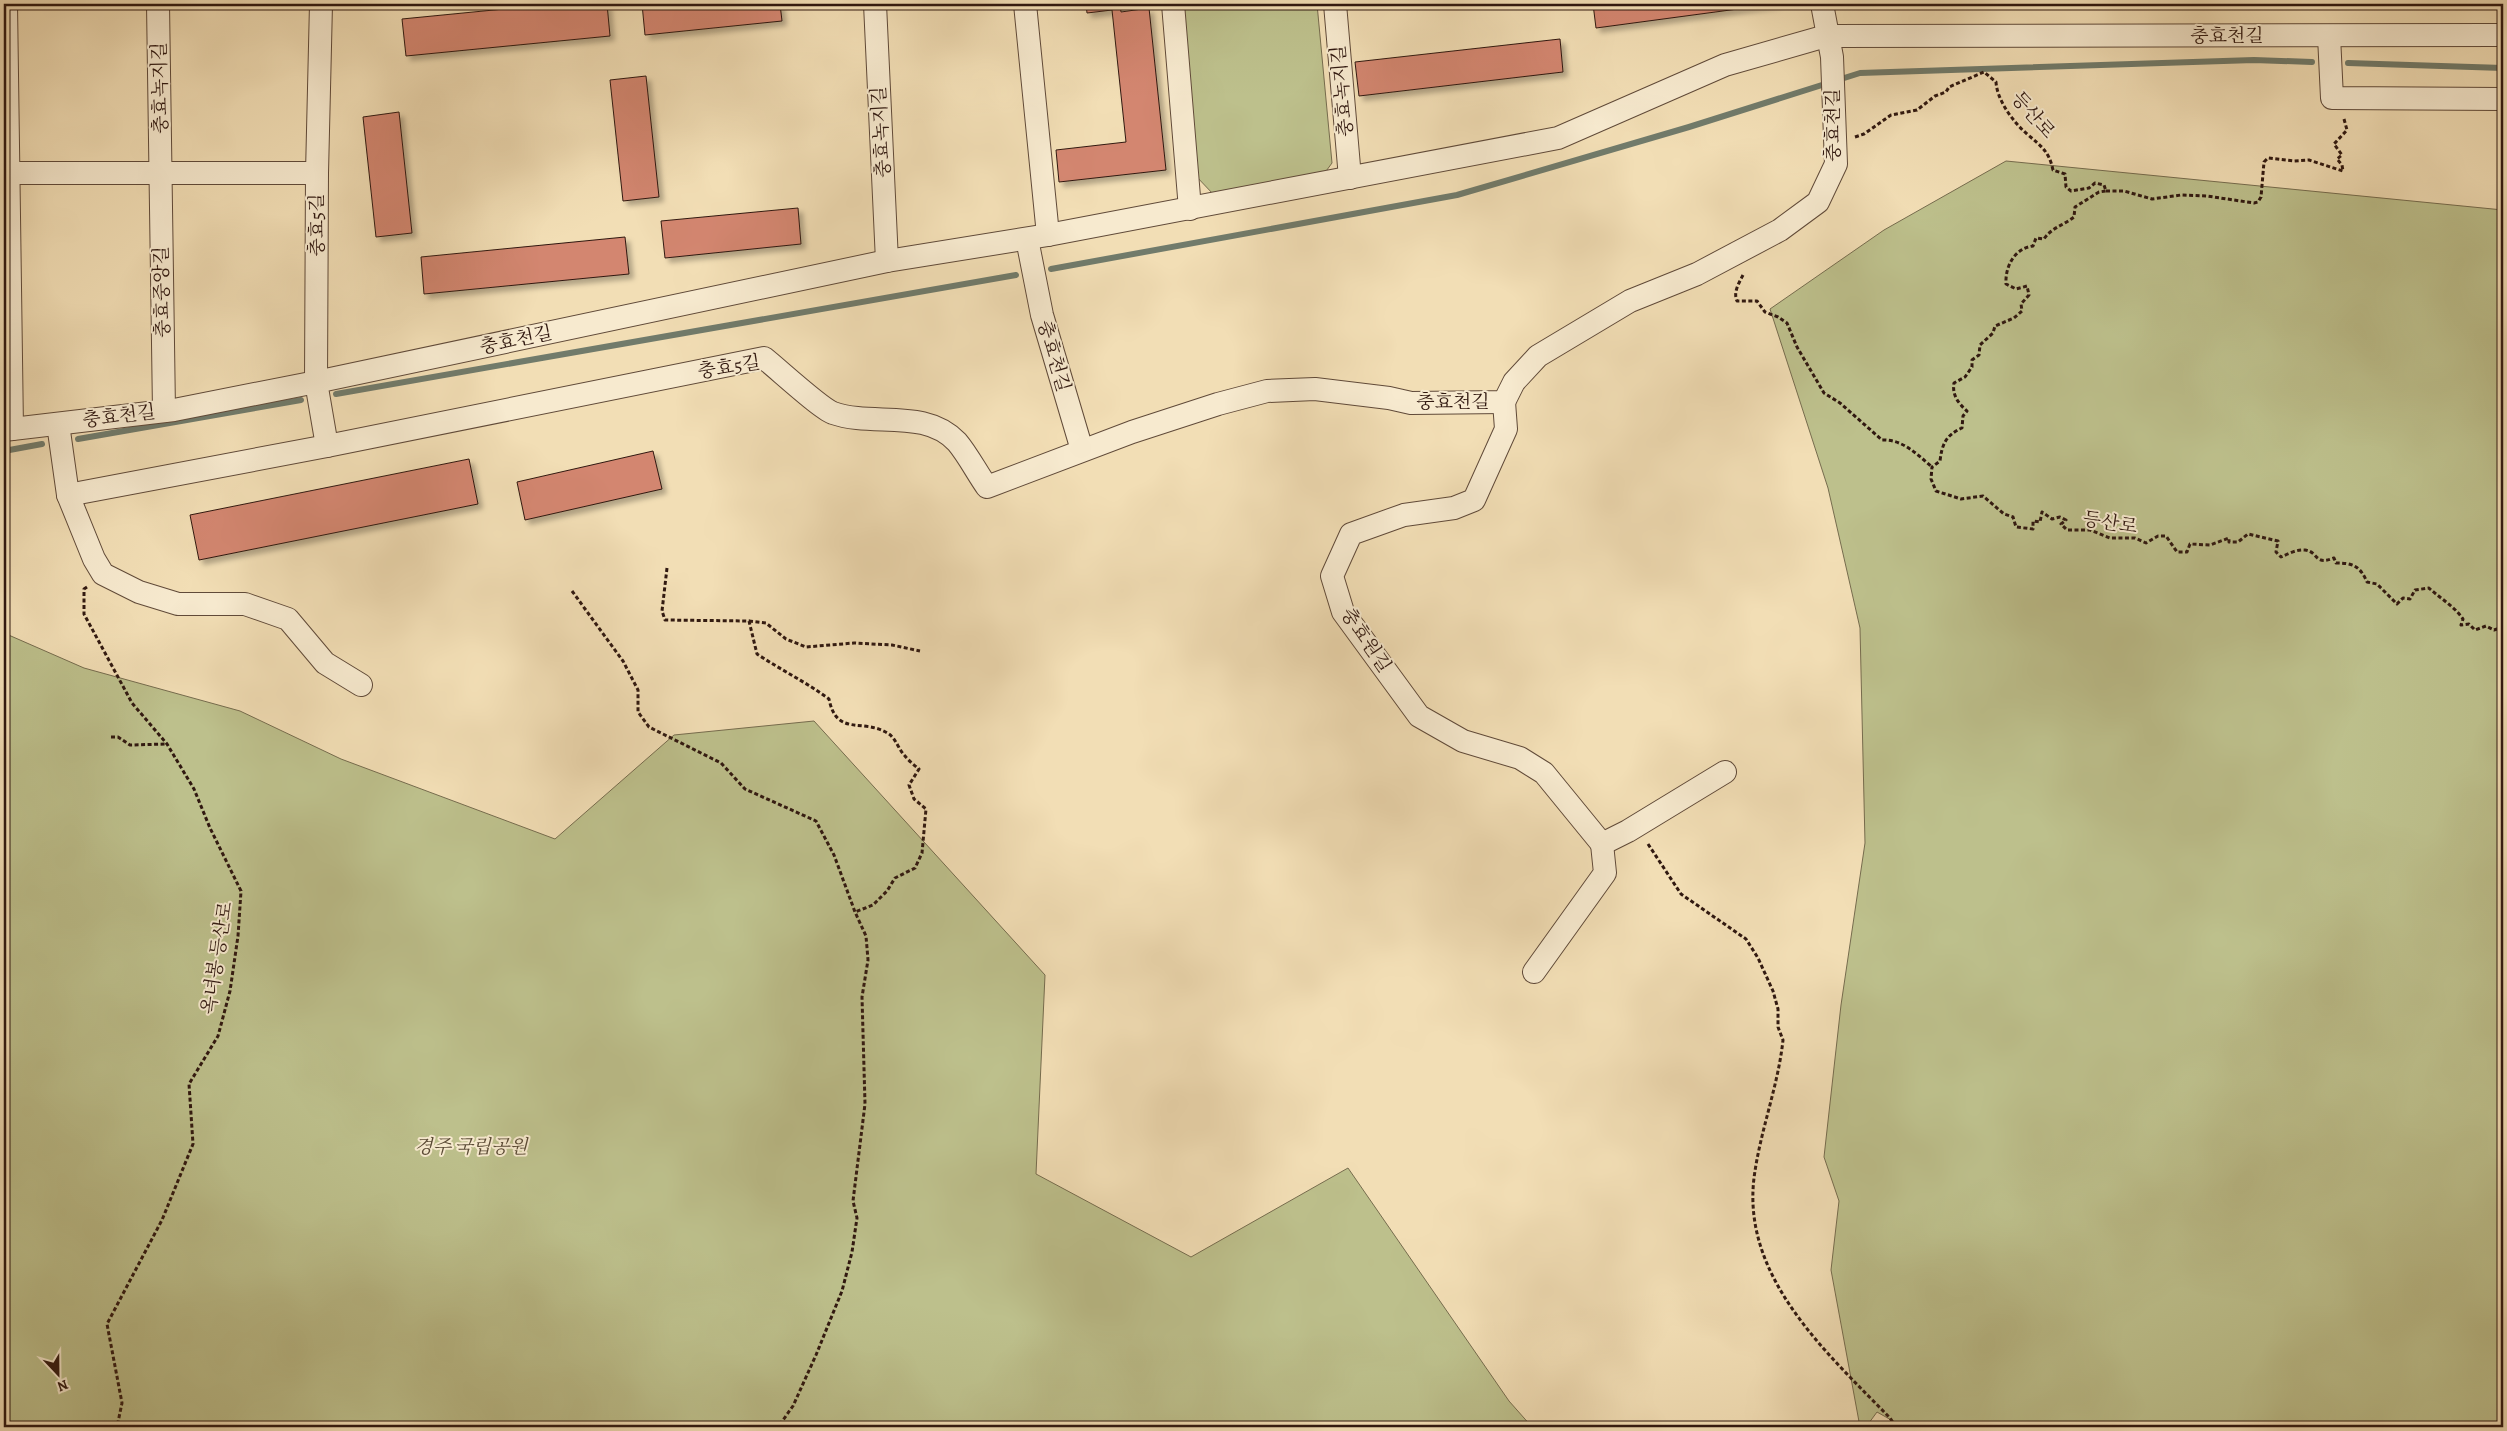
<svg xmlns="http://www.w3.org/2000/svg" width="2507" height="1431" viewBox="0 0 2507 1431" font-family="Alegreya,'Noto Serif KR',serif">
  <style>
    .green { fill: #bdc08c; stroke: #766c4e }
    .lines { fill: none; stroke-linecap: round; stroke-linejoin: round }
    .stream { stroke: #717b6b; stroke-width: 6 }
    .building { fill: #d38670; stroke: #301810; filter: url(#shadow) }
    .minor-casing { stroke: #604a39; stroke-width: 24 }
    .path { stroke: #301810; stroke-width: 3; stroke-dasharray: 4 2.5; stroke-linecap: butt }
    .minor { stroke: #f7eacf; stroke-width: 22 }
    .labels { text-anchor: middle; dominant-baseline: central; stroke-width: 4; stroke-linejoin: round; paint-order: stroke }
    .street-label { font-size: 19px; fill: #301810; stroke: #f7eacf }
    .park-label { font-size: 19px; font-style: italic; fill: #5a4a35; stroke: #f7eacf }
  </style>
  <defs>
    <filter id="shadow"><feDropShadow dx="4.5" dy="4.5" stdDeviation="2.5" flood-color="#0004"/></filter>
  </defs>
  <rect width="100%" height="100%" fill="#f2deb5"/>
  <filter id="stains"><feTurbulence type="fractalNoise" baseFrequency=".004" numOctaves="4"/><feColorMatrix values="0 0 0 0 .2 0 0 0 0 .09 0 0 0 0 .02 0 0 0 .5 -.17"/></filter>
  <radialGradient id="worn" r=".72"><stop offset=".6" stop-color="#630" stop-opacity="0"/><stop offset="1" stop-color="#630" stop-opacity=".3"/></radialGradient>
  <g class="green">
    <polygon points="1223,4 1317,4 1332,163 1321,178 1214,195 1195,175 1182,8"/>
    <polygon points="2006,161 2503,210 2503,1427 1895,1427 1893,1421 1877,1412 1866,1427 1860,1427 1831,1270 1839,1201 1824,1157 1841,1005 1865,843 1860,628 1828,488 1770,309 1884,230"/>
    <polygon points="4,633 84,668 240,711 341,759 555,839 674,735 814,721 1045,975 1036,1174 1191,1257 1348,1168 1509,1401 1532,1427 4,1427"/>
  </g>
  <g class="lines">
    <g class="stream">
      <polyline points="2348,63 2503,68"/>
      <polyline points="1051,269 1457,195 1689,127 1860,73 2254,60 2312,62"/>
      <polyline points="336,394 1016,275"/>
      <polyline points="78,439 301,400"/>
      <polyline points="4,451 42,444"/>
    </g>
  </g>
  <g class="building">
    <polygon points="555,4 607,4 610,36 406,56 402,19"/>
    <polygon points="642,4 780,4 782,21 645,35"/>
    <polygon points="1086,4 1120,4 1121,12 1149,8 1166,170 1059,182 1056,150 1126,142 1112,10 1087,13"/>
    <polygon points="1593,4 1775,4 1596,28"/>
    <polygon points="1560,39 1563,72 1359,96 1355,62"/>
    <polygon points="646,76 659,197 623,201 610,80"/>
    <polygon points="399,112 412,233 376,237 363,117"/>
    <polygon points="798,208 801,244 665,258 661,221"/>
    <polygon points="625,237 629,274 424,294 421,257"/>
    <polygon points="653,451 662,489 525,520 517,482"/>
    <polygon points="469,459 478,504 199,560 190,515"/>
  </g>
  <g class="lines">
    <defs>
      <g id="minor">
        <polyline points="6,4 12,429"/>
        <polyline points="158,4 164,411"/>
        <polyline points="321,4 317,173 316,382 327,446"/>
        <polyline points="875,4 887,261"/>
        <polyline points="1025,4 1048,235"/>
        <polyline points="1173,4 1190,209"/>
        <polyline points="1335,4 1350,178"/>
        <polyline points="2329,36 2332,98 2503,99"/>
        <polyline points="4,173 317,173"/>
        <polyline points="1027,239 1042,315 1082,450"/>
        <polyline points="1504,402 1506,429 1474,500 1454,508 1404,515 1351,534 1332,576 1343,612 1419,716 1463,741 1520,758 1544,773 1602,844 1628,831 1725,772"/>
        <polyline points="58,424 68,495 94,559 103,574 139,592 178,604 245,604 288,619 325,663 361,685"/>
        <polyline points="4,430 174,410 316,382 887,261 1048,235 1558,138 1725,65 1826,36 2503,35"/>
        <path d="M 68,495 L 327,446 L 764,358 C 778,369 820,408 833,413 C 873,427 925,408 957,442 C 968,455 977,473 987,487 L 1132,432 L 1218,404 L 1267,391 L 1315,389 L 1389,398 L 1411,403 L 1504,402 L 1514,382 L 1538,356 L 1630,301 L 1697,274 L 1780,230 L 1818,202 L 1836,164 L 1832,57 L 1822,4"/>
        <polyline points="1534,972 1605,873 1602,844"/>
      </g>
    </defs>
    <use href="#minor" class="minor-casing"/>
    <g class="path">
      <path d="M 1855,137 L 1864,134 L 1891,115 L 1917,110 L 1935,96 L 1946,92 L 1949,87 L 1984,72 L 1996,82 C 1997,100 2013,122 2027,134 C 2041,146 2049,151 2053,170 L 2065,174 L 2066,187 L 2071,191 L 2089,188 L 2095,183 L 2104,185 L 2106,191 L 2099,192 L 2075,207 L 2074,217 C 2064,225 2051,228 2044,239 L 2036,238 L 2033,246 C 2015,248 2005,266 2006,284 L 2016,289 L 2027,286 L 2029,295 L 2021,304 L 2022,311 L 2014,318 L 1995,326 L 1993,333 L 1980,345 L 1979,355 L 1972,360 L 1972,367 L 1965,377 L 1954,383 C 1952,395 1958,403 1967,411 L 1963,416 L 1962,428 C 1946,435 1942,444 1940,461 L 1932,467 L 1931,479 L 1936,491 L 1961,499 L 1983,496 L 2004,514 L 2013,517 L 2016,527 L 2033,529 L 2033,521 L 2040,522 L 2042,512 L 2052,519 L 2060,517 L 2066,520 L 2061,524 L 2067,530 L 2090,530 L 2110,538 L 2135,538 L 2146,543 L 2158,536 L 2166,536 L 2177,552 L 2187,552 L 2190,544 L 2210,545 L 2229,538 L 2229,542 L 2238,542 L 2248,534 L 2278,541 L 2276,552 L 2281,557 C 2288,554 2297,549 2305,550 C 2319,552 2314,566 2334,558 L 2336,563 C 2353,563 2360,566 2367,582 L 2377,584 L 2397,604 L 2403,598 L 2410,599 L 2415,590 L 2429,588 C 2441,599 2454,606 2463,619 L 2461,625 L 2469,624 L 2475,630 L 2486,626 L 2494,630 L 2503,627"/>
      <polyline points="2106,191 2124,191 2152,199 2181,195 2207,196 2254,203 2258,202 2261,197 2264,162 2268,158 2294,161 2309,160 2343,171 2342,165 2337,159 2342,155 2334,144 2347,130 2344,119"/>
      <path d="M 1743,275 C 1739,283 1733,292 1737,301 L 1757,301 L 1765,312 L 1778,317 L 1787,323 L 1797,347 L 1824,393 L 1840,403 L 1882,440 C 1902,439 1917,454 1932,467"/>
      <path d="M 667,568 L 662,611 L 665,620 L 749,621 L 757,654 C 781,670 806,682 829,699 C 837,738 863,717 889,734 C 896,739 899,750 905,756 C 909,761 914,765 919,769 L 909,785 L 914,799 L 926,809 L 922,853 L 915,868 L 895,878 L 887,891 L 873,905 L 855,912"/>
      <polyline points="87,587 84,589 84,614 132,703 167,744 194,789 210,828 241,891 238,936 230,991 218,1036 189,1084 193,1144 162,1220 107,1324 122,1403 117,1427"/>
      <polyline points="572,591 623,661 638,690 638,712 649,727 721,763 745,789 816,821 834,855 855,912 866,936 868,960 862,997 865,1104 853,1201 857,1218 852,1252 842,1291 816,1355 793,1406 778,1427"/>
      <polyline points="749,621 766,623 786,639 806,647 854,643 892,645 920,651"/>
      <polyline points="111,737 118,737 130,745 167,744"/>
      <path d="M 1648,844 L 1681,894 L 1746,939 L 1758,958 L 1773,991 L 1778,1009 L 1778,1027 L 1783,1040 C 1778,1087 1760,1131 1754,1178 C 1742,1278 1827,1353 1890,1418 L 1896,1427"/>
    </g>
    <use href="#minor" class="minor"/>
  </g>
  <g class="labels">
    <g class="street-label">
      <text x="2227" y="36">충효천길</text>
      <text transform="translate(160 88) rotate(-91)">충효녹지길</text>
      <text transform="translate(1342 91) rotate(-95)">충효녹지길</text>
      <text transform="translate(2033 115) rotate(49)">등산로</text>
      <text transform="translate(1833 125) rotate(-90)">충효천길</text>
      <text transform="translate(881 132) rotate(-93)">충효녹지길</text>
      <text transform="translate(317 225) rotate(-90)">충효5길</text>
      <text transform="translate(162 292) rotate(-91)">충효중앙길</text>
      <text transform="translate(516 340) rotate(-12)">충효천길</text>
      <text transform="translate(1054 356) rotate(74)">충효천길</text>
      <text transform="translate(729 367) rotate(-9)">충효5길</text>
      <text x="1453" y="402">충효천길</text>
      <text transform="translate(119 416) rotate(-7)">충효천길</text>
      <text transform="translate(2110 523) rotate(9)">등산로</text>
      <text transform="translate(1366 640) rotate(56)">충효원길</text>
      <text transform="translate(217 958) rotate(-81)">옥녀봉 등산로</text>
    </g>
    <g class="park-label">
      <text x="471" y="1147">경주 국립공원</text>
    </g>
  </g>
  <rect width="2507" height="1431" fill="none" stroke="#f2deb5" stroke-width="20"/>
  <rect x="5" y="5" width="2497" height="1421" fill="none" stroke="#301810" stroke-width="2.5"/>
  <rect x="10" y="10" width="2487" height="1411" fill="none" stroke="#301810"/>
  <g transform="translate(58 1374) rotate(158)" stroke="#f7eacf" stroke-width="4" paint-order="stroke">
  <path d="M0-4L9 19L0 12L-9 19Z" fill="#301810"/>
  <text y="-8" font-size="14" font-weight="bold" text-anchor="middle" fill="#301810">N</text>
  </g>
  <rect width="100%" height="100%" filter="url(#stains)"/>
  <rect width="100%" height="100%" fill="url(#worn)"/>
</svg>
